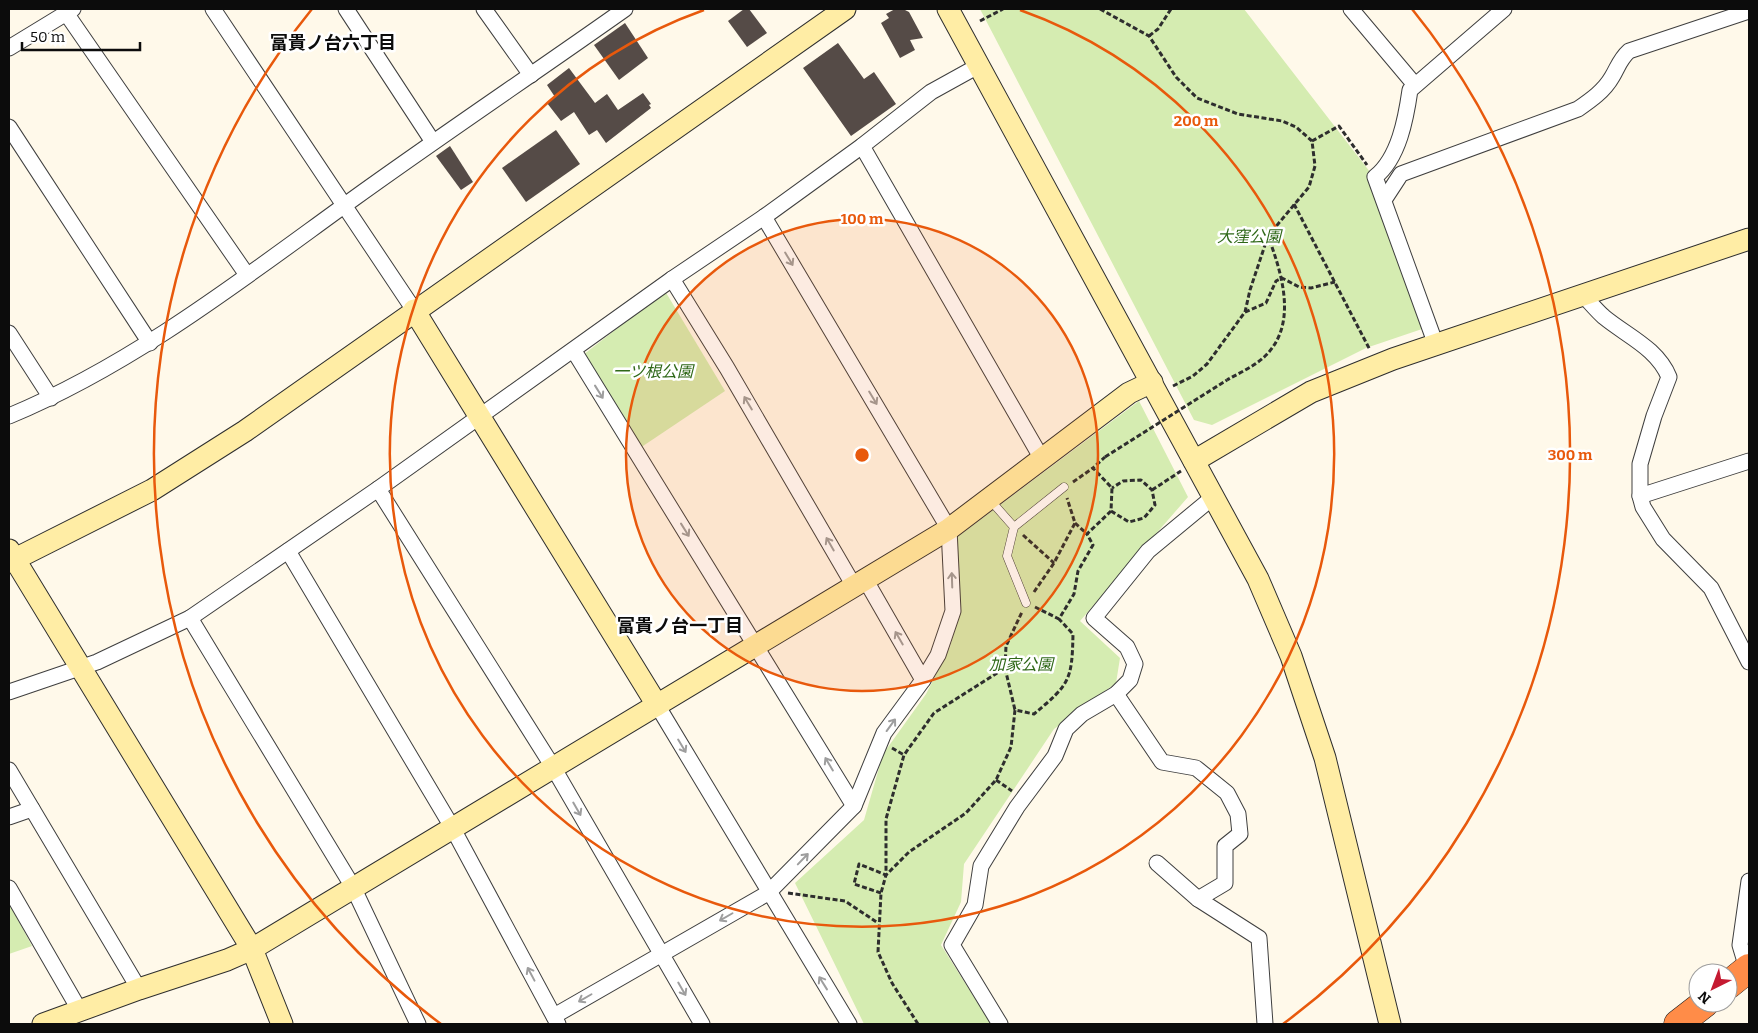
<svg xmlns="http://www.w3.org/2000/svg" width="1758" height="1033" viewBox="0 0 1758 1033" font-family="Bitter,'Noto Sans JP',serif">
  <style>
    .green { fill: #d5ecb1 }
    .building { fill: #554b47 }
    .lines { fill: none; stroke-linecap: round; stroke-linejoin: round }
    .lane-casing { stroke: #3f3f3f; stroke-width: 9 }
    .street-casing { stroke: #3f3f3f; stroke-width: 17 }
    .secondary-casing { stroke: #2e2e2e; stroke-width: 23 }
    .highway-casing { stroke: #1d1d1d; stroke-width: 29 }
    .path { stroke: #2e2e2e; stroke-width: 3; stroke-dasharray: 5 2.5; stroke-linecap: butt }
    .lane { stroke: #fff; stroke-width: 8 }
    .street { stroke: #fff; stroke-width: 15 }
    .secondary { stroke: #ffeda5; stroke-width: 21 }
    .highway { stroke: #ff8c48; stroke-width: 28 }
    .path-bridge { stroke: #2e2e2e; stroke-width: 3; stroke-dasharray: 5 2.5; stroke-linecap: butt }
    .oneway { stroke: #9e9e9e }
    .ring { fill: none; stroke: #e8590c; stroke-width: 2.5 }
    .labels { text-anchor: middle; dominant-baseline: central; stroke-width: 5; stroke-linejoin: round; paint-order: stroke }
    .park-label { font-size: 16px; font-style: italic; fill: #2f6818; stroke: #fff }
    .neighbourhood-label { font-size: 18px; font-weight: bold; fill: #0c0c0c; stroke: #fff }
    .centre { fill: #e8590c; stroke: #fff; stroke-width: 2.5 }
    .ring-label { font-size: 15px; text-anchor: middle; font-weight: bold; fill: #e8590c; stroke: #fff; stroke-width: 5; stroke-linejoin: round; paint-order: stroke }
  </style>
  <rect width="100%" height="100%" fill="#fff9ea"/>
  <g class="green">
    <polygon points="980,9 1244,9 1370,172 1425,328 1366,348 1212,425 1194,420"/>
    <polygon points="665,291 725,391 640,448 583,355"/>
    <polygon points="1139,401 1188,497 1080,621 1120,658 1116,683 1054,729 964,864 961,902 941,945 991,1024 864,1024 795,883 864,820 883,754 926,694 950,647 960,610 956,538"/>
    <polygon points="9,903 32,946 9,954"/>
  </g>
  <g class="building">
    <polygon points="744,9 749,9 767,33 747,47 728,21"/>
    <polygon points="895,9 903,9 909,12 923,38 910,40 915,50 900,58 881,23 889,18 886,14"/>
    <polygon points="625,23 648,58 619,80 594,45"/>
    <polygon points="838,43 864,79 874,72 896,104 851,136 803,68"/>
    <polygon points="569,68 595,103 607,94 618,110 643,93 651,104 649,105 651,108 606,143 597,130 589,135 574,112 561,121 547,103 555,97 547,85"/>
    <polygon points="556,130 580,164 526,202 502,168"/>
    <polygon points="450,146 473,182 461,190 436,156"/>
  </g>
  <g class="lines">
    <defs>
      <g id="lane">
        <polyline points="991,501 1014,527 1007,556 1026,603"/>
        <polyline points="1014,527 1064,487"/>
      </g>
      <g id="street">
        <polyline points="213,9 414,310"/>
        <polyline points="346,9 433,142"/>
        <polyline points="484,9 531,75"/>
        <polyline points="1351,9 1415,85"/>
        <polyline points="66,13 247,275"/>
        <polyline points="9,48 73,9"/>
        <polyline points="9,127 150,343"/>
        <polyline points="862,146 1042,459"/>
        <path d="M 1384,200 L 1401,174 L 1578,109 C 1591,100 1604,91 1612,77 C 1618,67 1620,59 1629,51 L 1749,11"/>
        <polyline points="672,279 727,368 854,586"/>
        <path d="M 1582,294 C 1589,301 1596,310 1604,317 C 1627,336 1657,348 1669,377 L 1654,416 L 1640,464 L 1640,496 L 1643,507 L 1663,539 L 1711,588 L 1749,662"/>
        <polyline points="9,333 51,398"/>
        <path d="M 1436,345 L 1375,177 C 1399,158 1406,118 1410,90 L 1504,9"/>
        <polyline points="574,351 854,806"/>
        <path d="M 9,416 C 136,363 245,277 356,197 C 445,133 536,72 625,9"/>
        <polyline points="378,489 553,767 702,1024"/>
        <polyline points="1640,496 1749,461"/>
        <polyline points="288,551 452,827 558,1024"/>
        <polyline points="865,579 923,680"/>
        <polyline points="190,618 353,887 418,1024"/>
        <polyline points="9,692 97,662 190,618 378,489 672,279 764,217 862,146 931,92 978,66"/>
        <polyline points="1116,694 1162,762 1196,768 1227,793 1238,814 1240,834 1225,846 1225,883 1198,899 1259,938 1265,1024"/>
        <polyline points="657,705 849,1024"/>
        <polyline points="9,770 139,989"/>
        <polyline points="9,817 32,809"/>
        <polyline points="1157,863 1198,899"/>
        <polyline points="9,888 80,1011"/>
        <polyline points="1749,975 1740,945 1749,881"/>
        <polyline points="554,1016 768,893 854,806 884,733 923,680 938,655 953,611 949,529 764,217"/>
        <polyline points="1000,1024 952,945 975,905 981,866 1017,807 1055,756 1066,729 1082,714 1116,694 1130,680 1135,664 1127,647 1094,618 1148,551 1212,498"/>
      </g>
      <g id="secondary">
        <polyline points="948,9 1258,579 1291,656 1325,758 1390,1024"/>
        <polyline points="414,310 657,705"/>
        <polyline points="1194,461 1311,392 1393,359 1749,239"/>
        <polyline points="9,550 252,949 282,1024"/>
        <polyline points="9,562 152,490 245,431 845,9"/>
        <polyline points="43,1024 139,989 227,960 252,949 949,529 1129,393 1152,382"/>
      </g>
      <g id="highway">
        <polyline points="1728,985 1749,968"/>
        <polyline points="1678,1024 1705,1003"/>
      </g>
    </defs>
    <use href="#lane" class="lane-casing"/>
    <use href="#street" class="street-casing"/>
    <use href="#secondary" class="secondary-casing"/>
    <use href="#highway" class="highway-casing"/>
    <g class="path">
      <path d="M 1100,9 L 1149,36 L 1176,77 L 1197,98 L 1238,114 L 1282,121 L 1296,127 L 1312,141 L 1315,166 L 1309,187 L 1268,236 C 1282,274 1299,326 1263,358 C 1253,367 1239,373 1227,380"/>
      <polyline points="980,21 1003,9"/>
      <polyline points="1149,36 1158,29 1171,9"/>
      <polyline points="1312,141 1339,126 1367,165"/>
      <polyline points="1294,204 1370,350"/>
      <polyline points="1245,312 1266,303 1276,281 1282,278 1299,287 1311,288 1335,282"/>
      <polyline points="1173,386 1193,376 1207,364 1245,312 1250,290 1268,236"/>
      <polyline points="1073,482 1093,468"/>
      <polyline points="1152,490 1181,471"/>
      <polyline points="1111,511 1129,522 1144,518 1155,505 1152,490 1141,480 1123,481 1112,488"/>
      <polyline points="1075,523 1087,534"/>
      <polyline points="1023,535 1054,563"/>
      <polyline points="1034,592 1054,563 1075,523 1067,498"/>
      <polyline points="1035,607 1059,619"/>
      <polyline points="1005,668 1015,710"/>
      <polyline points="892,748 904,755"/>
      <polyline points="996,780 1012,791"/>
      <polyline points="788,893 845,901 878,923"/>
      <polyline points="881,893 854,884 859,864 886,875 886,819 904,755 934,713 1005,668 1006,646 1022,612"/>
      <path d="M 918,1024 L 892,983 L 878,952 L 881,893 L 886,875 L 909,852 L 966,813 L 996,780 L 1011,747 L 1015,710 L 1034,714 C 1070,684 1072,680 1073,634 L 1059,619 L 1074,594 L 1078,571 L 1093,545 L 1087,534 L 1111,511 L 1112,488 L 1093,468 L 1105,457"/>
    </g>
    <use href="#lane" class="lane"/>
    <use href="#street" class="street"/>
    <use href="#secondary" class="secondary"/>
    <use href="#highway" class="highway"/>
    <polyline class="path-bridge" points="1105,457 1227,380"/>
  </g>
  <defs><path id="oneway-shaft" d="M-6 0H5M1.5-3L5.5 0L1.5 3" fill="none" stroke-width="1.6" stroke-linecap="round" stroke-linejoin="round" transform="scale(1.25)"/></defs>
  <g class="oneway">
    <use href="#oneway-shaft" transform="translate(789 259) rotate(59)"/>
    <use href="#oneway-shaft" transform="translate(599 392) rotate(58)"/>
    <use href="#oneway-shaft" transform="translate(873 398) rotate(59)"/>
    <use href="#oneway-shaft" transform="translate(748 403) rotate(-121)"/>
    <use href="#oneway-shaft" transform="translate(685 530) rotate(58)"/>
    <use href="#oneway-shaft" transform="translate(830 544) rotate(-120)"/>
    <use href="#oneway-shaft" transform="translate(952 580) rotate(-92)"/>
    <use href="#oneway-shaft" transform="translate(899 638) rotate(-120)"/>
    <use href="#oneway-shaft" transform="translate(891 725) rotate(-54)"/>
    <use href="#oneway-shaft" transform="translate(682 746) rotate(59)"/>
    <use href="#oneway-shaft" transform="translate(829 764) rotate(-121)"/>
    <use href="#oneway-shaft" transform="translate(577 809) rotate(60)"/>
    <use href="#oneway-shaft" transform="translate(803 859) rotate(-46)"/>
    <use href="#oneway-shaft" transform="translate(726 917) rotate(150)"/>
    <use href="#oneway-shaft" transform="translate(531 974) rotate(-118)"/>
    <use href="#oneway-shaft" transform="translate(823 983) rotate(-122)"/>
    <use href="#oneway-shaft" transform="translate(682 989) rotate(60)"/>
    <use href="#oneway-shaft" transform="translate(585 998) rotate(150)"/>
  </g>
  <circle cx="862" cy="455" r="236" fill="#e8590c" fill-opacity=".12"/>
  <g class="ring">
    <circle cx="862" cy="455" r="236"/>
    <path d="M1020 10A472 472 0 1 1 704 10"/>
    <path d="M441 1024A708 708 0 0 1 312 9M1412 9A708 708 0 0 1 1283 1024"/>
  </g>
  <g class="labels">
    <g class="park-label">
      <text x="1249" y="236">大窪公園</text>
      <text x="653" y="371">一ツ根公園</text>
      <text x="1021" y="664">加家公園</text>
    </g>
    <g class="neighbourhood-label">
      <text x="333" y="43">富貴ノ台六丁目</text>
      <text x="680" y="626">富貴ノ台一丁目</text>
    </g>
  </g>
  <circle cx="862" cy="455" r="8" class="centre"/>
  <g class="ring-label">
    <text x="1196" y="126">200 m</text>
    <text x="862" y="224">100 m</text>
    <text x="1570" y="460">300 m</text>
  </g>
  <rect width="1758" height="1033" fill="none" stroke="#0c0c0c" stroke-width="20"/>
  <g transform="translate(1713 988) rotate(222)"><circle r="24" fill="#ffffff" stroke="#9e9e9e"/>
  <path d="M0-4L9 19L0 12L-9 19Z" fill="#c51a31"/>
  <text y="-8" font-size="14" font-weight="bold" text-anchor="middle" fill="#0c0c0c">N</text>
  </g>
  <path d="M22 42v8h118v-8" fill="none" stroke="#0c0c0c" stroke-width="2.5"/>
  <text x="30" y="42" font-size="15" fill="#0c0c0c" stroke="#ffffff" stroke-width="4" paint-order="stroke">50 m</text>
</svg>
